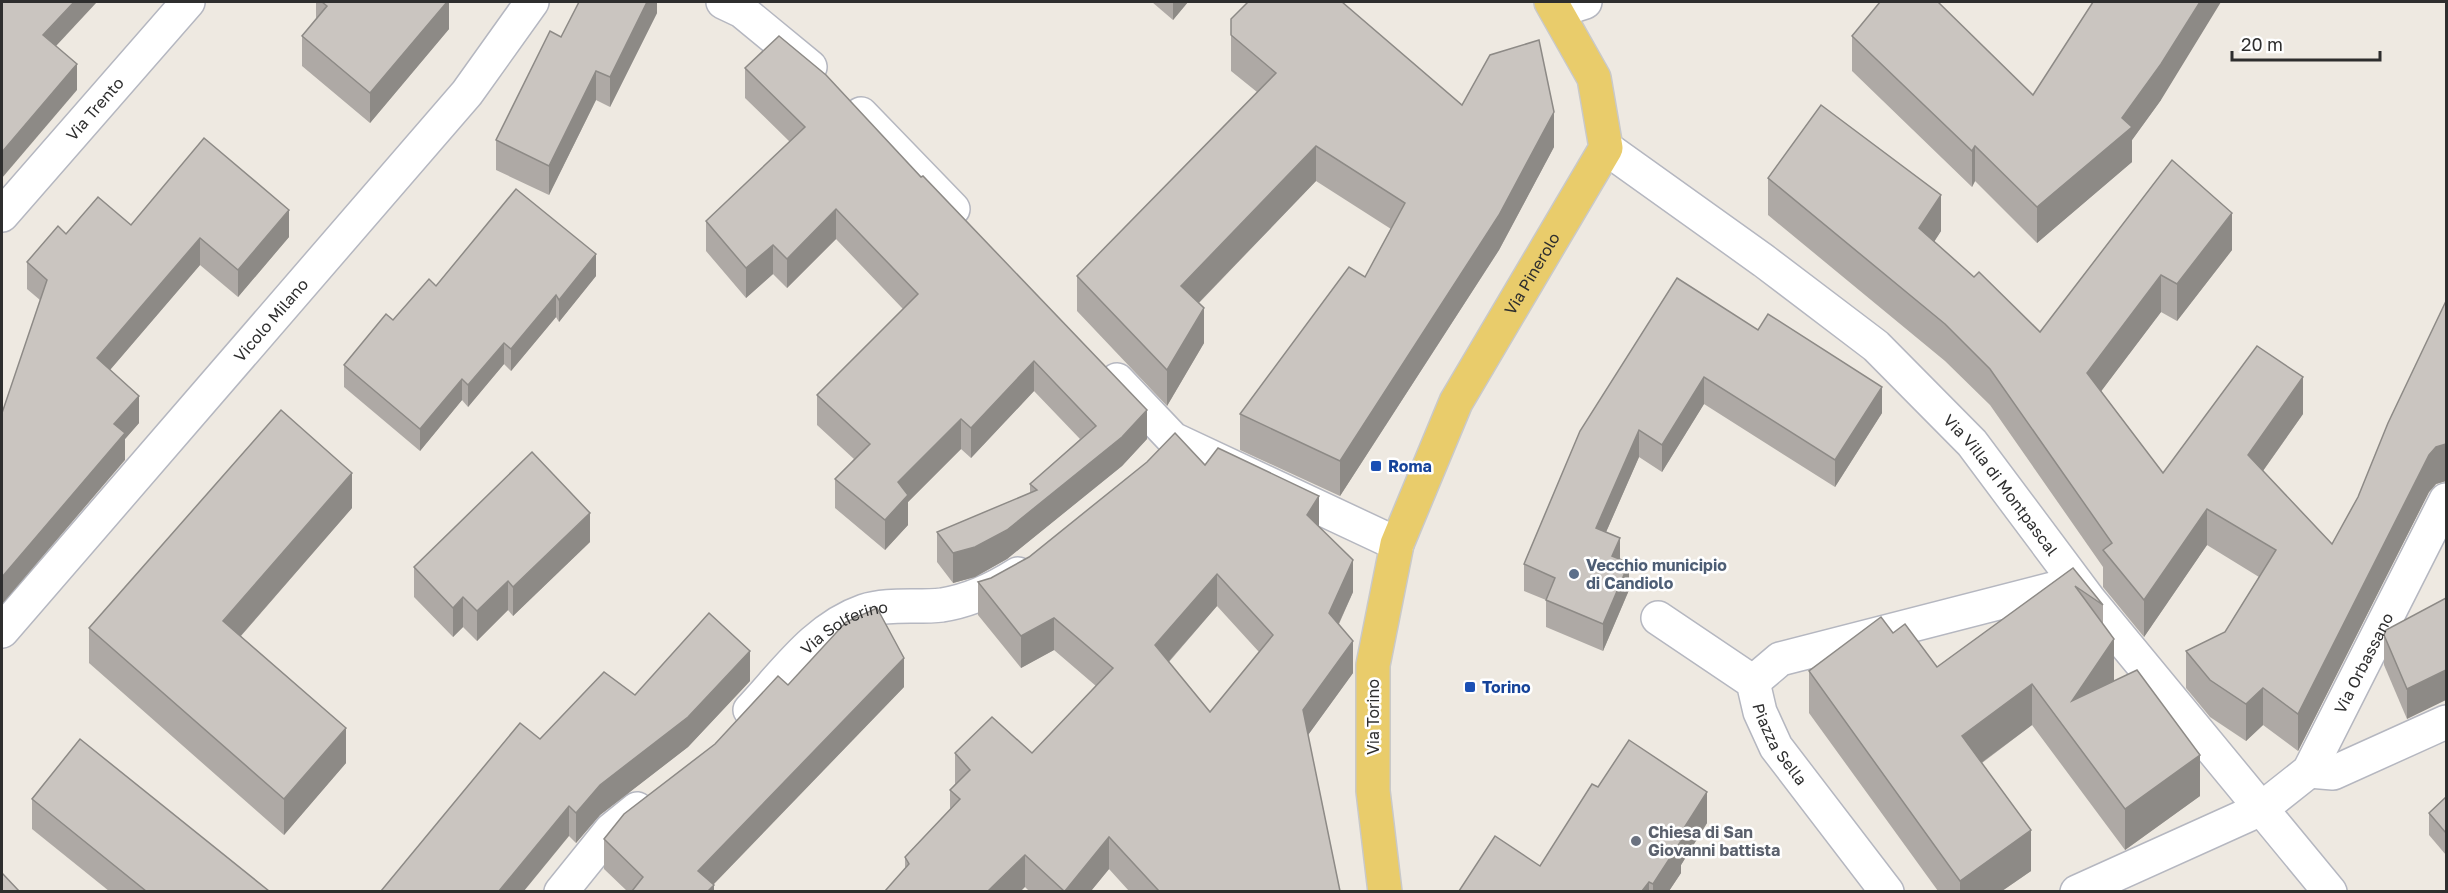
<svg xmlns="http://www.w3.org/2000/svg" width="2448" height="893" viewBox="0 0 2448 893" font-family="'Golos Text',sans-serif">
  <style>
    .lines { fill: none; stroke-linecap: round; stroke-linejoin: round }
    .minor-casing { stroke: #b5b7c0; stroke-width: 36 }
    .major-casing { stroke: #c9c9c9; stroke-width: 36 }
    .minor { stroke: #fff; stroke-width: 33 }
    .major { stroke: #e9cc6b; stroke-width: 33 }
    .wall { fill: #aea9a5; fill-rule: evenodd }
    .shaded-wall { fill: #8d8a86 }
    .building { fill: #cac5c0; stroke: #8d8a86; stroke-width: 1.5; fill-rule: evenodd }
    .transit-dot { fill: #1a4fb4; stroke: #fff; stroke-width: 2 }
    .service-dot { fill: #5c6f8a; stroke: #fff; stroke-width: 2 }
    .worship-dot { fill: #6b7280; stroke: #fff; stroke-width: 2 }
    .labels { text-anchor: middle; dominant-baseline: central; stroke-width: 5; stroke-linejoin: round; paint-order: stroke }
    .street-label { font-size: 16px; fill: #2e2e2e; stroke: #fff }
    .transit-label { font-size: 16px; font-weight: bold; fill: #164399; stroke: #fff; text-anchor: start }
    .service-label { font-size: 16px; font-weight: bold; fill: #4e5e75; stroke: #fff; text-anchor: start }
    .worship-label { font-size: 16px; font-weight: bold; fill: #5b616d; stroke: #fff; text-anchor: start }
  </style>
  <rect width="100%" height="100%" fill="#eee9e1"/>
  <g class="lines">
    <defs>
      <g id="minor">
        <polyline points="723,2 742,11 810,67"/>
        <polyline points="1557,11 1585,2"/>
        <polyline points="861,114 953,209"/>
        <path id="s1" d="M 1606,148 L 1764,261 L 1876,346 L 1972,443 L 2090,601 L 2330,892"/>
        <path id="s2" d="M 2,215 L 188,2"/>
        <polyline points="1117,380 1173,439 1397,544"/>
        <path id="s3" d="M 1658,618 L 1753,682 L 1760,712 L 1776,747 L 1887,892"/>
        <path id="s4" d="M 2,631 L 467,93 L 532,2"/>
        <polyline points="1753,682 1780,659 2076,583"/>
        <path id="s5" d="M 750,710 C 784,674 815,628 864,611 C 888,603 917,608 942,605 C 969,601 996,588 1018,574"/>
        <polyline points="2309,771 2333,773 2446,722"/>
        <polyline points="561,892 611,830 637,809"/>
        <path id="s6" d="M 2077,892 L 2261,809 L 2309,771 L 2446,500"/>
      </g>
      <g id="major">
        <path id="s7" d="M 1385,892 L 1373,791 L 1373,665 L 1397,544 L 1456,402 L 1606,148 L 1594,78 L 1551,2"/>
      </g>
    </defs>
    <use href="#minor" class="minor-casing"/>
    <use href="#major" class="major-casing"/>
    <use href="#minor" class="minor"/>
    <use href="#major" class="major"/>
  </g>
  <g class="wall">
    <polygon points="316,2 449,2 449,29 370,123 302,66 302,36 316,19"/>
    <polygon points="657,2 657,13 610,107 596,100 549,195 496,170 496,140 561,37"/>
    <polygon points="1152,2 1188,2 1173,20"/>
    <polygon points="1231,19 1462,105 1554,147 1499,250 1340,496 1240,450 1240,414 1365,277 1391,229 1316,181 1199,303 1204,343 1167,406 1077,311 1077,276 1257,92 1231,71"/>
    <polygon points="1852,36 2033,95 2161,100 2132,140 2132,162 2037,243 1975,181 1972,187 1852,71"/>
    <polygon points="745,68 1147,439 1122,466 1007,559 975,577 953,583 937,562 937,532 1030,493 1030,484 1080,439 1034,391 971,458 961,449 908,502 908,525 885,550 835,508 835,479 854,459 817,425 817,395 903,309 836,239 787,288 773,274 746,298 706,251 706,221 790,142 745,98"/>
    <polygon points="2172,160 2232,250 2177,321 2161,312 2101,391 2163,473 2303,414 2263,471 2332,544 2358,497 2446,301 2446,481 2436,484 2429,492 2298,751 2263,725 2246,741 2210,717 2186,688 2186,651 2225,632 2259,577 2207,545 2144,637 2103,587 2103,567 1990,405 1945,361 1768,215 1768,178 1941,231 1934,242 1974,277 2040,332"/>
    <polygon points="131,225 289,237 238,297 200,265 110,370 139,423 125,439 125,460 40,300 27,289 27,262 66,234"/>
    <polygon points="596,276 559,322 556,317 511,371 504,364 468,407 462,400 420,451 344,387 344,365 393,320 436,286"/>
    <polygon points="1758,330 1882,413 1835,487 1704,404 1662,472 1639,457 1606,532 1620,560 1629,590 1603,651 1546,627 1546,600 1524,591 1524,564 1580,431"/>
    <path d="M 1205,465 L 1319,526 L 1353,592 L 1339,624 L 1353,673 L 1308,735 L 1340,891 L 1129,891 L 1109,869 L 1091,891 L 1029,891 L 1025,887 L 905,869 L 905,857 L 950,810 L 950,790 L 955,784 L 955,753 L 1032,753 L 1096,686 L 1054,650 L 1021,668 L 978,615 L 978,582 L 991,578 ZM 1217,606 L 1259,652 L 1210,712 L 1169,662 Z"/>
    <polygon points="352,508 241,636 346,763 284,835 89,663 89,628"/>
    <polygon points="590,542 513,616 508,610 477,641 463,627 453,637 414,597 414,567"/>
    <polygon points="2073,568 2103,605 2103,624 2114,681 2200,796 2125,850 2032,725 1982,763 2031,871 2002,891 1938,891 1809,713 1809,671 1893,633 1937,667"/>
    <polygon points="2446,598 2407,719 2384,665 2384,635"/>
    <polygon points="750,681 688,747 600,815 576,843 569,836 540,739 635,695"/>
    <polygon points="904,687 713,885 714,891 627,891 604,869 604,839 715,744"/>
    <polygon points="1598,787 1707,823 1681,865 1681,873 1669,891 1459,891 1540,866"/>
    <polygon points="2446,797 2446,855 2429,835 2429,813"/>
    <polygon points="32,799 269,891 109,891 32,829"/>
  </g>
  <g class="shaded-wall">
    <polygon points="74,2 97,2 43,60 43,35"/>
    <polygon points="447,2 449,2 449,29 370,123 370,93"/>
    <polygon points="647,2 657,2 657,13 610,107 610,77"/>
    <polygon points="1173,2 1188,2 1173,20"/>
    <polygon points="2200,2 2221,2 2161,100 2132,140 2132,162 2037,243 2037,207 2122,118"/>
    <polygon points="77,64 77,90 2,178 2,152"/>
    <polygon points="596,71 596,100 549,195 549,166"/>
    <polygon points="1554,112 1554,147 1499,250 1340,496 1340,461"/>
    <polygon points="1316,146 1316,181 1181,321 1181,286"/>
    <polygon points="1975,146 1975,181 1972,187 1972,151"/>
    <polygon points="1941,195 1941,231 1919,265 1919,228"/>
    <polygon points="836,209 836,239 787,288 787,259"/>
    <polygon points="289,210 289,237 238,297 238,270"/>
    <polygon points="2232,213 2232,250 2177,321 2177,284"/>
    <polygon points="200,238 200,265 97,385 97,358"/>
    <polygon points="773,245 773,274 746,298 746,268"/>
    <polygon points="596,254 596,276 559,322 559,300"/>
    <polygon points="2161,275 2161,312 2087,410 2087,373"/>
    <polygon points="556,295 556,317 511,371 511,349"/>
    <polygon points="1204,308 1204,343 1167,406 1167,370"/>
    <polygon points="504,343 504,364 468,407 468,385"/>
    <polygon points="1034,361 1034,391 971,458 971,428"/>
    <polygon points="1704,377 1704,404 1662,472 1662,445"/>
    <polygon points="2303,377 2303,414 2248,492 2248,455"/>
    <polygon points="462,379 462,400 420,451 420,429"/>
    <polygon points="1882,387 1882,413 1835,487 1835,460"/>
    <polygon points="139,396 139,423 125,439 125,460 2,604 2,577 114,424"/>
    <polygon points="1147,410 1147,439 1122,466 1007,559 975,577 953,583 953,553"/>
    <polygon points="961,419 961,449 908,502 908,525 885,550 885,520 898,482"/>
    <polygon points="1639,430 1639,457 1596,555 1596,528"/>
    <polygon points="2446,444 2446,481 2436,484 2429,492 2298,751 2298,714 2429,455 2436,447"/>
    <polygon points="352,473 352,508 223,656 223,621"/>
    <polygon points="1319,496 1319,528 1307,515"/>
    <polygon points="2207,509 2207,545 2144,637 2144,600"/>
    <polygon points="590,513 590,542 513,616 513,587"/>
    <polygon points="1620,538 1620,565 1612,556"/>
    <polygon points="1353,560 1353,592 1329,645 1329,613"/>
    <polygon points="1629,563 1629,590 1603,651 1603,624"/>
    <polygon points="1217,574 1217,606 1155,677 1155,645"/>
    <polygon points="508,581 508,610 477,641 477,611"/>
    <polygon points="463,597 463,627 453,637 453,608"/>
    <polygon points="1054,618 1054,650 1021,668 1021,636"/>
    <polygon points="2114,639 2114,681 2072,701"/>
    <polygon points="1353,641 1353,673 1303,742 1303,710"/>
    <polygon points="750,651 750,681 688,747 600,815 576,843 576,813 600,785"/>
    <polygon points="904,658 904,687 707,891 698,871"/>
    <polygon points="2446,670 2446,700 2407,719 2407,689"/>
    <polygon points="2032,684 2032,725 1962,777 1962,736"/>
    <polygon points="2263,688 2263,725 2246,741 2246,704"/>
    <polygon points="346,728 346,763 284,835 284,799"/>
    <polygon points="2200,755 2200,796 2125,850 2125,809"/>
    <polygon points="1707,792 1707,823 1681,865 1681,873 1669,891 1653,891 1653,884 1677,839"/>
    <polygon points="569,806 569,836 524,891 499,891"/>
    <polygon points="2031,830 2031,871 2002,891 1960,891 1960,881"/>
    <polygon points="1109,837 1109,869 1091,891 1065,891"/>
    <polygon points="1025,855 1025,887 1021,891 988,891"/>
    <polygon points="1649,882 1649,891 1642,891"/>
    <polygon points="714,885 714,891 708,891"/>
  </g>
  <g class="building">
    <polygon points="2,2 74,2 43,35 77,64 2,152"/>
    <polygon points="322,2 447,2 370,93 302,36 327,6"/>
    <polygon points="579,2 647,2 610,77 596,71 549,166 496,140 550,31 561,37"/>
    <polygon points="1248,2 1342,2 1462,105 1490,55 1539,40 1554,112 1499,215 1340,461 1240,414 1349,267 1365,277 1405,203 1316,146 1181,286 1204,308 1167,370 1077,276 1276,73 1231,35 1231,19"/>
    <polygon points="1880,2 1938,2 2033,95 2093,2 2200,2 2161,64 2122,118 2132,127 2037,207 1975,146 1972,151 1852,36"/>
    <polygon points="779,36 826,75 921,177 923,176 1147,410 1122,437 1007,530 975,547 953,553 937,532 1037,490 1030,484 1096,426 1034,361 971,428 961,419 898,482 908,495 885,520 835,479 870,444 817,395 918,294 836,209 787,259 773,245 746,268 706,221 805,127 745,68"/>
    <polygon points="1821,105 1941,195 1919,228 1974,277 1979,272 2040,332 2172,160 2232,213 2177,284 2161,275 2087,373 2163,473 2257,346 2303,377 2248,455 2332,544 2358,497 2388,423 2446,301 2446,444 2436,447 2429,455 2298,714 2263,688 2246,704 2210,680 2186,651 2225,632 2276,550 2207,509 2144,600 2103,550 2112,543 1990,369 1945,324 1768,178"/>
    <polygon points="204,138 289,210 238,270 200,238 97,358 139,396 114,424 125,433 2,577 2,413 47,280 27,262 58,226 66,234 98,197 131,225"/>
    <polygon points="516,189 596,254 559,300 556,295 511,349 504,343 468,385 462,379 420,429 344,365 386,314 393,320 429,279 436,286"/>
    <polygon points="1677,278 1758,330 1768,314 1882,387 1835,460 1704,377 1662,445 1639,430 1596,528 1620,538 1612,556 1629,563 1603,624 1546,600 1555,578 1524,564 1580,431"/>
    <polygon points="281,410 352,473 223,621 346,728 284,799 89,628"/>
    <path d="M 1175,433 L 1205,465 L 1218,448 L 1319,496 L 1307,515 L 1353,560 L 1329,613 L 1353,641 L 1303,710 L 1340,891 L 1159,891 L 1109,837 L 1065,891 L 1064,891 L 1025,855 L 988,891 L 885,891 L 909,864 L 905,857 L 960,799 L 950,790 L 970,770 L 955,753 L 992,717 L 1032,753 L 1113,668 L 1054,618 L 1021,636 L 978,582 L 991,578 L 1029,557 L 1147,462 ZM 1217,574 L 1273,635 L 1210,712 L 1155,645 Z"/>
    <polygon points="532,452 590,513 513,587 508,581 477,611 463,597 453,608 414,567"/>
    <polygon points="2073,568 2103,605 2075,586 2114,639 2072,701 2137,670 2200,755 2125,809 2032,684 1962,736 2031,830 1960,881 1809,671 1881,617 1893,633 1905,624 1937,667"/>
    <polygon points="2446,598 2446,670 2407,689 2384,635 2386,630"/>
    <polygon points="877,608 904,658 698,871 714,885 708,891 632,891 643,877 604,839 624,814 715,744 778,676 788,685 846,622"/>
    <polygon points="709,613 750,651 688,717 600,785 576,813 569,806 499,891 381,891 520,723 540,739 604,672 635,695"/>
    <polygon points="80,739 269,891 146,891 32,799"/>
    <polygon points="1629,740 1707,792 1677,839 1681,841 1653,884 1649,882 1642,891 1459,891 1495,836 1540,866 1592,784 1598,787"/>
    <polygon points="2446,797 2446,833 2429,813"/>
    <polygon points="2,873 19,891 2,891"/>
  </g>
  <g class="transit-dot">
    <rect x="1370" y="460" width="12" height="12" rx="3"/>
    <rect x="1464" y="681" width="12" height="12" rx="3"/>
  </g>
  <circle class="service-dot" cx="1574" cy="574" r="6"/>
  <circle class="worship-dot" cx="1636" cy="841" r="6"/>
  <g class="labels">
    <g class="street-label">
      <text stroke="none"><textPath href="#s2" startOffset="141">Via Trento</textPath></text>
      <text stroke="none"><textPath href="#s7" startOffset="654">Via Pinerolo</textPath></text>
      <text stroke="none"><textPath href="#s4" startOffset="411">Vicolo Milano</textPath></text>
      <text stroke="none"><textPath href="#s1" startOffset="522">Via Villa di Montpascal</textPath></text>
      <text stroke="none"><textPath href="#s5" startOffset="128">Via Solferino</textPath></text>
      <text stroke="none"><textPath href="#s6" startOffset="384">Via Orbassano</textPath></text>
      <text transform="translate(1373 717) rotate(-90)">Via Torino</text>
      <text stroke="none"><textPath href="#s3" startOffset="183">Piazza Sella</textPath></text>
    </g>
    <g class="transit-label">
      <text x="1388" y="466">Roma</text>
      <text x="1482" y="687">Torino</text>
    </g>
    <g class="service-label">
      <text x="1586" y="565">Vecchio municipio<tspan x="1586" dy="18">di Candiolo</tspan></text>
    </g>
    <g class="worship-label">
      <text x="1648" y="832">Chiesa di San<tspan x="1648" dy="18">Giovanni battista</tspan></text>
    </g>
  </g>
  <rect width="2448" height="893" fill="none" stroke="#2e2e2e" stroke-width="6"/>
  <path d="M2232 51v9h148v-9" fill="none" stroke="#2e2e2e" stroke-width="3"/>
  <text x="2241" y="51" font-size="18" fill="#2e2e2e" stroke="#ffffff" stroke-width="4.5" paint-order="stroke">20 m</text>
</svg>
